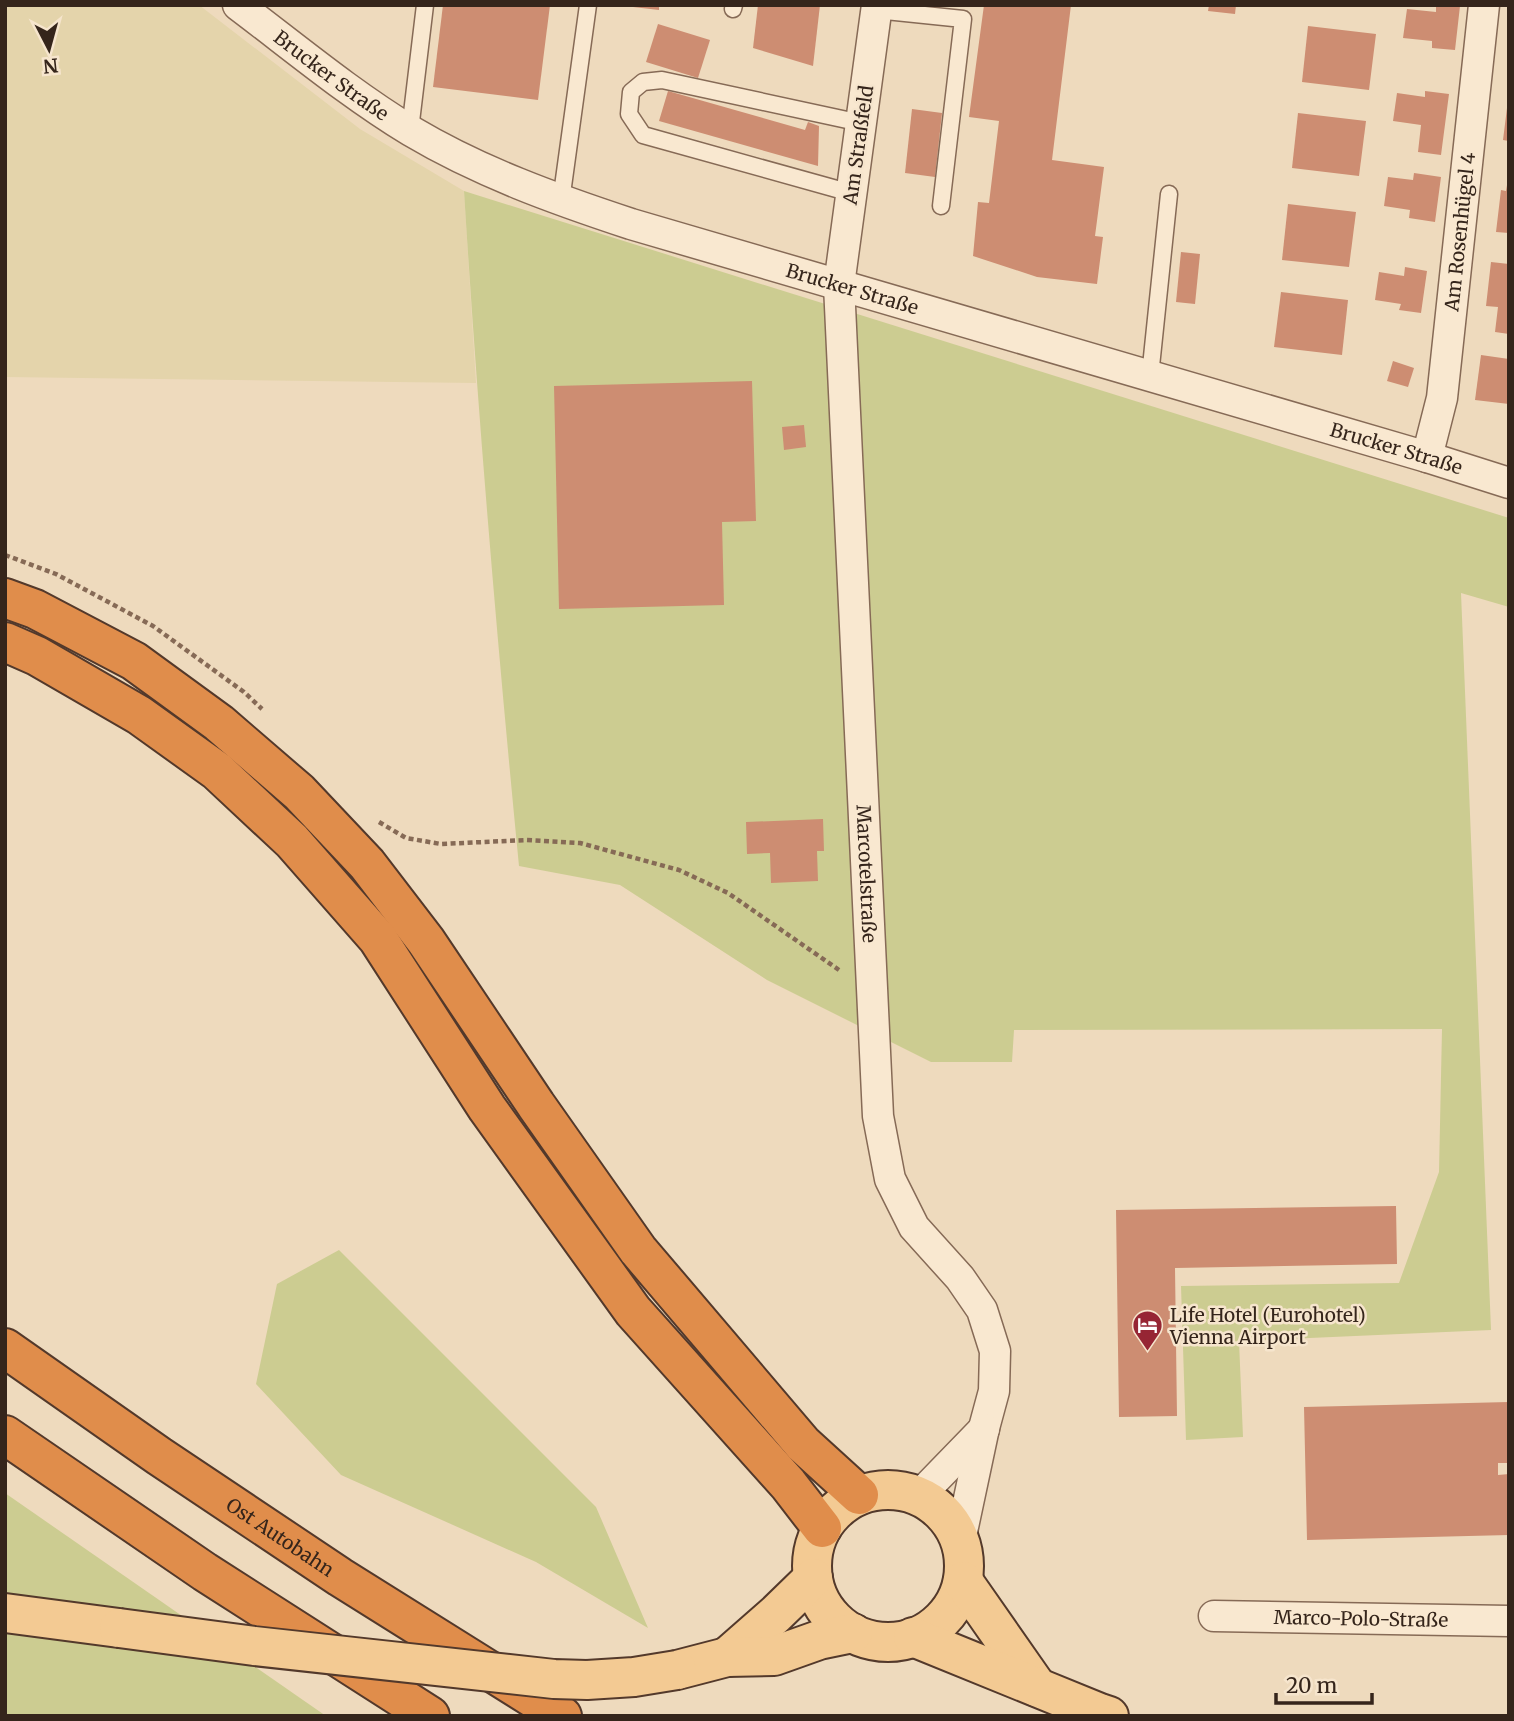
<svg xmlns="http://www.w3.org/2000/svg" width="1514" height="1721" viewBox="0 0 1514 1721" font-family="Merriweather,serif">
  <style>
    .farmland { fill: #e4d4ab }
    .green { fill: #cccc91 }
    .building { fill: #cd8d72 }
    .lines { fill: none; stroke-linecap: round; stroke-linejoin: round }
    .service-casing { stroke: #866a56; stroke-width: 19 }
    .minor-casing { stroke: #866a56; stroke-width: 33 }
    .primary-casing { stroke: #53392b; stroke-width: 42 }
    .motorway-casing { stroke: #53392b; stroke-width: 42 }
    .path { stroke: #866a56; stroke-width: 4.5; stroke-dasharray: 5 3.5; stroke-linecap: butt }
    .service { stroke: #f9e8d0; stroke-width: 16 }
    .minor { stroke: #f9e8d0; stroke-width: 30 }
    .primary { stroke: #f3ca93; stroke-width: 38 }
    .motorway { stroke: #e08d4b; stroke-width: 38 }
    .primary-bridge-casing { stroke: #53392b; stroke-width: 42; stroke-linecap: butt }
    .primary-bridge { stroke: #f3ca93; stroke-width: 38 }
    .labels { text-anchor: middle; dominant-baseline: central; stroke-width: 5; stroke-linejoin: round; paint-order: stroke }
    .street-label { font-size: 19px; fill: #35251b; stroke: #f6e5cd }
    .poi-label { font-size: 19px; fill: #35251b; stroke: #f6e5cd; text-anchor: start }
  </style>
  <rect width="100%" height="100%" fill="#eedabd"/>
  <polygon class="farmland" points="5,5 199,5 360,129 464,191 476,383 5,377"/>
  <g class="green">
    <path d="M 464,191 L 1509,518 L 1509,607 L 1461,593 L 1491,1330 L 1239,1341 L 1243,1437 L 1186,1440 L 1181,1286 L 1399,1283 L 1439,1172 L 1442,1029 L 1014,1030 L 1012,1062 L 931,1062 L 767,980 L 620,885 L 519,866 C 497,641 478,416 464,191 Z"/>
    <polygon points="339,1250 596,1507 648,1628 536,1562 341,1475 256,1384 277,1284"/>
    <polygon points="5,1493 326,1716 5,1716"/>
  </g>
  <g class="building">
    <polygon points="443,5 550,5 538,100 433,87"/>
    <polygon points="633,5 659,5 659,10 633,7"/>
    <polygon points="758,5 820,5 813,66 753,48"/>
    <polygon points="984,5 1071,5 1052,160 1104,167 1095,236 1103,237 1097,284 1037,277 973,256 978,202 989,203 999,121 969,117"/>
    <polygon points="1209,5 1236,5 1235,14 1208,11"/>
    <polygon points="1436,5 1460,6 1455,50 1432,48 1432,41 1403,38 1407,9 1436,12"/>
    <polygon points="658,24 710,40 698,78 646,62"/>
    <polygon points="1308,26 1376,34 1369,90 1302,82"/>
    <polygon points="668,91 805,130 808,122 819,126 818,166 659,121"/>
    <polygon points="1425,91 1449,94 1441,155 1418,152 1421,125 1393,121 1397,93 1425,97"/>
    <polygon points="1507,108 1509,108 1509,141 1503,140"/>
    <polygon points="912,109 942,113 935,177 905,173"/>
    <polygon points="1298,113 1366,121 1359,176 1292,168"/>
    <polygon points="1414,173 1441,177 1435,222 1409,218 1410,210 1384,206 1388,177 1413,180"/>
    <polygon points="1507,185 1509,185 1509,233 1496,232 1501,190 1506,191"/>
    <polygon points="1288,204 1356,212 1349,267 1282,260"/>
    <polygon points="1181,252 1200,254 1195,304 1176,302"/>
    <polygon points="1491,262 1509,264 1509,334 1495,332 1498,307 1486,306"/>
    <polygon points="1405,267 1427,271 1421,313 1399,310 1401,304 1375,300 1379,272 1404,276"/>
    <polygon points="1281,292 1348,300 1342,355 1274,347"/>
    <polygon points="1481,355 1509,359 1509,404 1475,400"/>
    <polygon points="1393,361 1414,368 1408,387 1387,381"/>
    <polygon points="752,381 756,521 722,522 724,605 559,609 554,386"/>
    <polygon points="804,425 806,447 784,450 782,427"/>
    <polygon points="823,819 824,851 817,851 818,881 771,883 770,853 747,854 746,822"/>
    <polygon points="1396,1206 1397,1264 1175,1268 1177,1416 1119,1417 1116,1210"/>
    <polygon points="1509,1402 1509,1463 1498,1463 1498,1475 1509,1474 1509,1535 1307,1540 1304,1407"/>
  </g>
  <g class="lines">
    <defs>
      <g id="service">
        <polyline points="733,9 734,5"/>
        <polyline points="876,10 963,19 941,206"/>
        <polyline points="410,130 425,5"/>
        <polyline points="851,193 643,135 629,114 631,92 643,82 662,80 861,123"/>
        <polyline points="561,201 588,5"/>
        <polyline points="1150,376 1169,194"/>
      </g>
      <g id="minor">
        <path id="s1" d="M 238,5 C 295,48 350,94 411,131 C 480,172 555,199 631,224 L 1427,457 L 1509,483"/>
        <path id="s2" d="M 877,5 L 839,285 L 878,1116 L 890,1179 L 914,1227 L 960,1278 L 982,1310 L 995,1351 L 994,1391 L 984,1428 L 960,1541"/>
        <path id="s3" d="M 1427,457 L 1442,398 L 1484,5"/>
        <polyline points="919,1496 984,1429"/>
        <path id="s4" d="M 1214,1616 L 1509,1621"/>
      </g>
      <g id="primary">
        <circle cx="888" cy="1566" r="76"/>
        <polyline points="963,1581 1037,1687"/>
        <polyline points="5,1613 119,1628"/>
        <polyline points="913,1637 1100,1713 1109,1716"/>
        <polyline points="727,1657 776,1614 813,1578"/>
        <polyline points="677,1670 727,1657 774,1656 819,1640 853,1633"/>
      </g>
      <g id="motorway">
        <polyline points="5,598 35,609 134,661 219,723 299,792 367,864 426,941 536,1105 638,1250 803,1444 859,1495"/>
        <polyline points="5,642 37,656 139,715 217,771 292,841 378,939 487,1108 633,1311 788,1484 822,1528"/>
        <path id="s5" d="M 5,1348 L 159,1456 L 340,1577 L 562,1716"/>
        <polyline points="5,1435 205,1572 430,1716"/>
      </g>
    </defs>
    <use href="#service" class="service-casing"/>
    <use href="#minor" class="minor-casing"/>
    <use href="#primary" class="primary-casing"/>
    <use href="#motorway" class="motorway-casing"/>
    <g class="path">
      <polyline points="5,555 56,574 153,626 244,692 262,709"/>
      <polyline points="379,822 406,838 441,844 527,840 580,843 679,870 728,893 839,970"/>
    </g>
    <use href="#service" class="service"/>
    <use href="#minor" class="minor"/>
    <use href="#primary" class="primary"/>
    <use href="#motorway" class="motorway"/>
    <defs>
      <polyline id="primary-bridge" points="119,1628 254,1646 554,1679 587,1680 634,1677 677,1670"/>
    </defs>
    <use href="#primary-bridge" class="primary-bridge-casing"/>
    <use href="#primary-bridge" class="primary-bridge"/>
  </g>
  <defs>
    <symbol id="hotel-pin" viewBox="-11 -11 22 30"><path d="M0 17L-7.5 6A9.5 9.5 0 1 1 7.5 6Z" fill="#962534" stroke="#f6e5cd"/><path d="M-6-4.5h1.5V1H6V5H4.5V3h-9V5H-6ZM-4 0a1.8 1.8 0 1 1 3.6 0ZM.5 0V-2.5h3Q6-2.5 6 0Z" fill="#fff"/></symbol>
  </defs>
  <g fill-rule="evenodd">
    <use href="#hotel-pin" x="1130" y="1308" width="35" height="47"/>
  </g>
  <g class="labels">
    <g class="street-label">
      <text stroke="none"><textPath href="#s1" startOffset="117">Brucker Straße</textPath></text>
      <text transform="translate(858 145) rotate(-82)">Am Straßfeld</text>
      <text stroke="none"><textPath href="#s3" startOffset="228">Am Rosenhügel 4</textPath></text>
      <text stroke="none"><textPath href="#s1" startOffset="684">Brucker Straße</textPath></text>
      <text stroke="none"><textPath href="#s1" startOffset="1251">Brucker Straße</textPath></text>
      <text stroke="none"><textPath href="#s2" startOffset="872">Marcotelstraße</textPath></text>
      <text stroke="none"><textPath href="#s5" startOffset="334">Ost Autobahn</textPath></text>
      <text stroke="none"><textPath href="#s4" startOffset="147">Marco-Polo-Straße</textPath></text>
    </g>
    <g class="poi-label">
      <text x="1170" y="1315">Life Hotel (Eurohotel)<tspan x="1170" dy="22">Vienna Airport</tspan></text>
    </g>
  </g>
  <rect width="1514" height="1721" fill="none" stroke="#35251b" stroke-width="14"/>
  <g transform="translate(49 49) rotate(174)" stroke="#f6e5cd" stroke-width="5" paint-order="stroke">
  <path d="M0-5L12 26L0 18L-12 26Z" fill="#35251b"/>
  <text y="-10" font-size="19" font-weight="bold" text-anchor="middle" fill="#35251b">N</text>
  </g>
  <path d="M1276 1693v10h96v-10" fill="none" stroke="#35251b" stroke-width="3.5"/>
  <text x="1286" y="1693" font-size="21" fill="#35251b" stroke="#f6e5cd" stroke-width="5" paint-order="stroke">20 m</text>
</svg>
